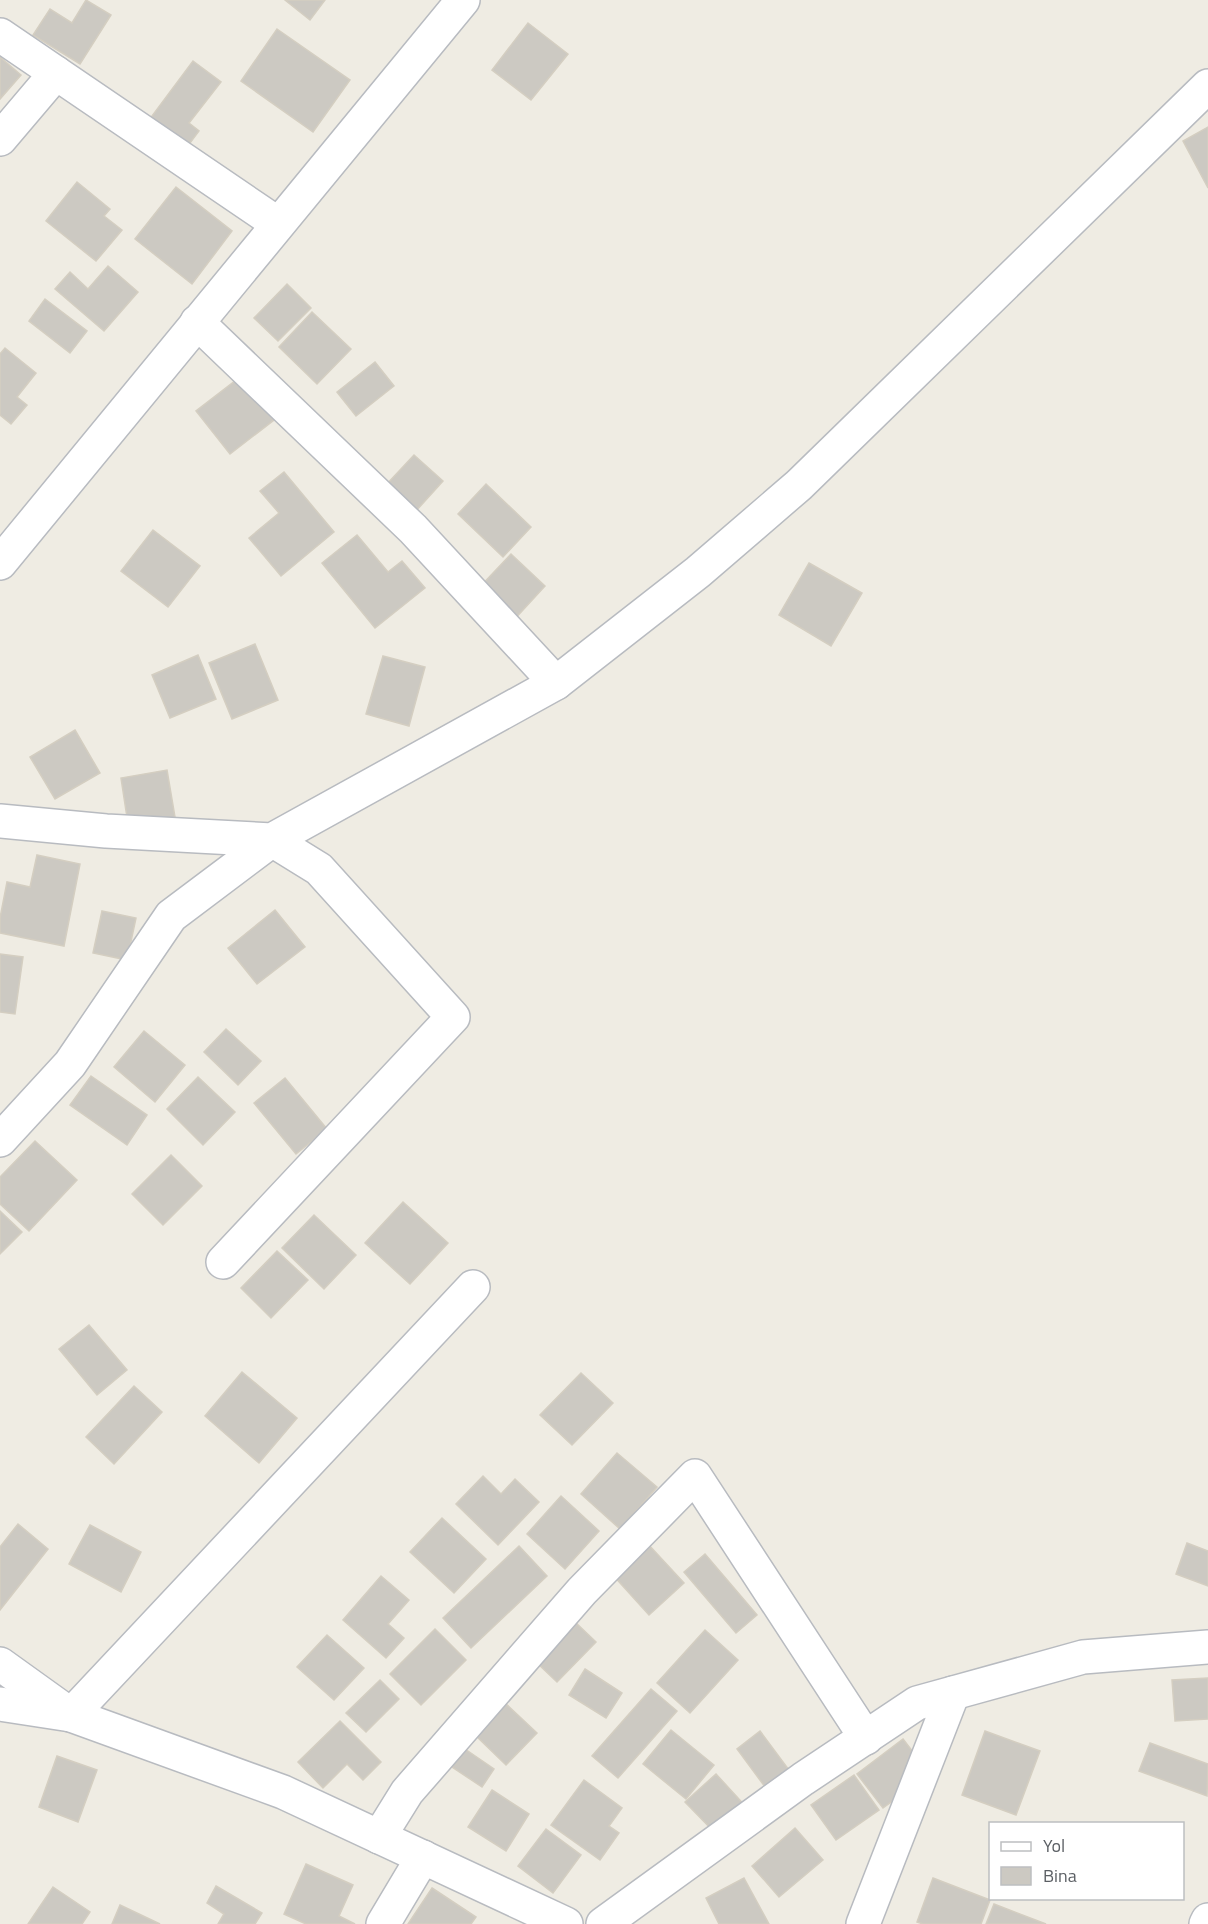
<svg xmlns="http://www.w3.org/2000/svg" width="1208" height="1924" viewBox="0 0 1208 1924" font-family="'Titillium Web',sans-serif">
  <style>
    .building { fill: #ccc9c2; stroke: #d4cec1; stroke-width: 1.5 }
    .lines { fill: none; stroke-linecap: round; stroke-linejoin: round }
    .minor-casing { stroke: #b8bbc0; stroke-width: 36 }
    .minor { stroke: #fff; stroke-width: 33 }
  </style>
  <rect width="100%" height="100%" fill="#efece3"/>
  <g class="building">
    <polygon points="86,0 111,15 80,64 33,35 50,9 72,23"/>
    <polygon points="285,0 325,0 310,20"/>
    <polygon points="528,23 568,54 531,100 492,70"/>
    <polygon points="277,29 350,80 313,132 241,81"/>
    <polygon points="0,57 21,75 0,99"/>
    <polygon points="193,61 221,82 189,123 199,131 187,147 149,120"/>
    <polygon points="1208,127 1208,188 1183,141"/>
    <polygon points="77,182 110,209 104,216 122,230 96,261 46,221"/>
    <polygon points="176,187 232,231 192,284 135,239"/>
    <polygon points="108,266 138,292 104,331 55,289 70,272 88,289"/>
    <polygon points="287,284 311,308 278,341 254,318"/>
    <polygon points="45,299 87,331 70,353 29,321"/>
    <polygon points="312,312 351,349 317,384 279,347"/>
    <polygon points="5,348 36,373 17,397 27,405 11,424 0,415 0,354"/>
    <polygon points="375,362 394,386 356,416 337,392"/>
    <polygon points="240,377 274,420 230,454 196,411"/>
    <polygon points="414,455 443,481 415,512 386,485"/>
    <polygon points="284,472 334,532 281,576 249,538 279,513 260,491"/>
    <polygon points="486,484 531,527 503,557 458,514"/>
    <polygon points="153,530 200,566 168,607 121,571"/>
    <polygon points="357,535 388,572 402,561 425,588 375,628 322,563"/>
    <polygon points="511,554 545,586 512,622 477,590"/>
    <polygon points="809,563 862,593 831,646 779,615"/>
    <polygon points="255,644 278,700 232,719 209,663"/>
    <polygon points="198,655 216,699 170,718 152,675"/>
    <polygon points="383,656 425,667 409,726 366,714"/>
    <polygon points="75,730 100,773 55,799 30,757"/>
    <polygon points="167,770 175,817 128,824 121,778"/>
    <polygon points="37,855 80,864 64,946 0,933 0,918 7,882 30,887"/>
    <polygon points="275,910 305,947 257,984 228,948"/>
    <polygon points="102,911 136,918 127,960 93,953"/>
    <polygon points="0,954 23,957 15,1014 0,1012"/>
    <polygon points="226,1029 261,1061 238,1085 204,1052"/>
    <polygon points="144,1031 185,1065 155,1102 114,1067"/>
    <polygon points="91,1076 147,1115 127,1145 70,1105"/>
    <polygon points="198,1077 235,1112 203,1145 167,1109"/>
    <polygon points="285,1078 327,1129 296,1154 254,1103"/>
    <polygon points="35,1141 77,1180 29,1231 0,1204 0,1177"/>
    <polygon points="171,1155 202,1186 163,1225 132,1194"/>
    <polygon points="403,1202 448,1243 410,1284 365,1243"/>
    <polygon points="0,1211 22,1232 0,1254"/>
    <polygon points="314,1215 356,1255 324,1289 282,1248"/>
    <polygon points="277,1251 308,1280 271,1318 241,1288"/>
    <polygon points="89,1325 127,1370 97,1395 59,1349"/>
    <polygon points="242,1372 297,1418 259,1463 205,1416"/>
    <polygon points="581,1373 613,1403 572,1445 540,1415"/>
    <polygon points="134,1386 162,1412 114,1464 86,1437"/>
    <polygon points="617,1453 657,1487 620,1529 581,1494"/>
    <polygon points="483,1476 501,1494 515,1479 539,1502 498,1545 456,1504"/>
    <polygon points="561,1496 599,1531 565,1569 527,1534"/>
    <polygon points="442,1518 486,1559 454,1593 410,1552"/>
    <polygon points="18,1524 48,1549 0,1610 0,1547"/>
    <polygon points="90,1525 141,1552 121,1592 69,1564"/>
    <polygon points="647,1543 684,1583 649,1615 612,1574"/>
    <polygon points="1187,1543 1208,1551 1208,1586 1176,1574"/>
    <polygon points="519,1546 547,1576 471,1648 443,1618"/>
    <polygon points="705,1554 757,1615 736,1633 684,1572"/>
    <polygon points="381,1576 409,1600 388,1624 404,1638 386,1658 343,1620"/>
    <polygon points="574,1621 596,1642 557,1682 535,1661"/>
    <polygon points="435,1629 466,1660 421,1705 390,1674"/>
    <polygon points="705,1630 738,1660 690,1713 657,1683"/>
    <polygon points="327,1635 364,1668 334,1700 297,1667"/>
    <polygon points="585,1669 622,1693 606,1718 569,1695"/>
    <polygon points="1208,1678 1208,1719 1175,1721 1172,1680"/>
    <polygon points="380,1680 399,1699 366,1732 346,1713"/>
    <polygon points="651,1689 677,1711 618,1778 592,1756"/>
    <polygon points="504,1702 537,1733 506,1765 474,1734"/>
    <polygon points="340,1721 381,1762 363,1780 347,1764 323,1788 298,1762"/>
    <polygon points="671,1730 714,1765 686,1799 643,1764"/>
    <polygon points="760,1731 795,1778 771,1795 737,1749"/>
    <polygon points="985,1731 1040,1751 1016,1815 962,1795"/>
    <polygon points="903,1739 920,1761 909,1789 883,1808 857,1774"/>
    <polygon points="1150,1743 1208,1764 1207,1796 1139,1771"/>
    <polygon points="465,1749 494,1769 482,1787 452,1767"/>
    <polygon points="57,1756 97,1770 78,1822 39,1807"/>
    <polygon points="716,1774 748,1809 718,1836 685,1802"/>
    <polygon points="854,1775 879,1810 836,1840 811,1805"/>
    <polygon points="584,1780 622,1808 609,1826 619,1833 600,1860 551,1825"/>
    <polygon points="492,1790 529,1814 506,1851 468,1827"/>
    <polygon points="795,1828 823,1860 779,1897 752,1866"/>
    <polygon points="546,1829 581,1855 553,1893 518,1866"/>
    <polygon points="306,1864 353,1885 339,1916 355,1924 306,1924 284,1914"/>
    <polygon points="744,1878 769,1924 719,1924 706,1898"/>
    <polygon points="933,1878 990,1900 981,1924 923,1924 917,1922"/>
    <polygon points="216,1886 262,1913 255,1924 218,1924 224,1914 207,1903"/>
    <polygon points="53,1887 90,1912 82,1924 28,1924"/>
    <polygon points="432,1888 476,1917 471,1924 408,1924"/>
    <polygon points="994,1904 1046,1924 986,1924"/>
    <polygon points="120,1905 160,1924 112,1924"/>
  </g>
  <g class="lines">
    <defs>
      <g id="minor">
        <polyline points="0,35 278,224"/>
        <polyline points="0,139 56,73"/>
        <polyline points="197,322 413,529 556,683"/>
        <polyline points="0,563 463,0"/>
        <polyline points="0,821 106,831 272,840 556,683 698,572 799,485 1208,86"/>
        <polyline points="0,1140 70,1064 171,916 272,840 319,869 453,1017 223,1262"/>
        <polyline points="0,1664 71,1715 283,1792 566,1924"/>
        <polyline points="0,1704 71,1715 473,1287"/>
        <polyline points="379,1837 407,1792 582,1591 695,1476 866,1738"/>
        <polyline points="383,1924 423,1857"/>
        <polyline points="603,1924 803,1779 917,1703 1083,1657 1208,1647"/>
        <polyline points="863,1924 953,1693"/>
        <polyline points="1206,1924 1208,1920"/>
      </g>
    </defs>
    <use href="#minor" class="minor-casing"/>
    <use href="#minor" class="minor"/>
  </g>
  <rect x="989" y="1822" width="195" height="78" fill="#ffffff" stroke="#bdbfc1" stroke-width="1.5"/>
  <rect x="1001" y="1842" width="30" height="9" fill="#ffffff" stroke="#bdbfc1" stroke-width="1.5"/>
  <text x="1043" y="1852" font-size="18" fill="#5b5f64">Yol</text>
  <rect x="1001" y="1867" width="30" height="18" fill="#ccc9c2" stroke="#bdbfc1" stroke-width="1.5"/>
  <text x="1043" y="1882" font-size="18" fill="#5b5f64">Bina</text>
</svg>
